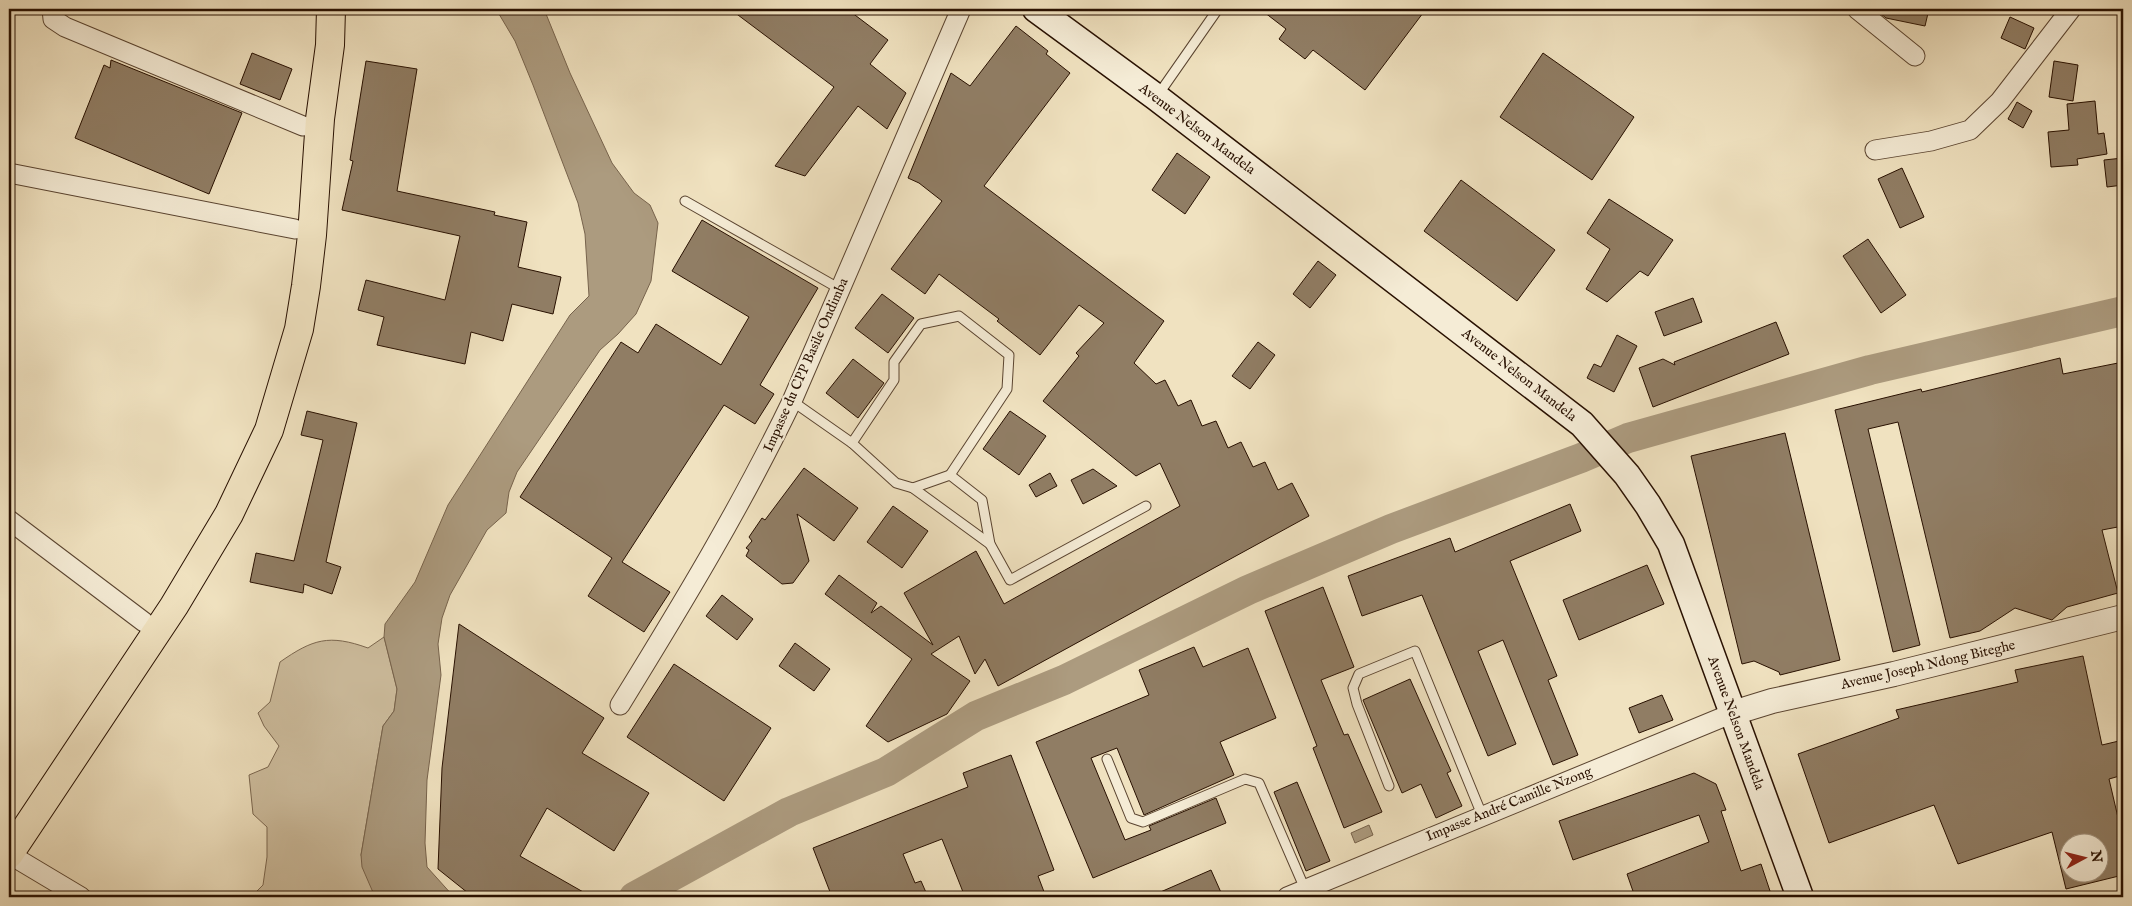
<svg xmlns="http://www.w3.org/2000/svg" width="2132" height="906" viewBox="0 0 2132 906" font-family="'IM FELL English',serif">
  <style>
    .green { fill: #cebe9f; stroke: #7b6750 }
    .water { fill: #ac9b7f; stroke: #77634c }
    .lines { fill: none; stroke-linecap: round; stroke-linejoin: round }
    .river { stroke: #ac9b7f; stroke-width: 30 }
    .building { fill: #907d64; stroke: #281000; fill-rule: evenodd }
    .service-casing { stroke: #5a4430; stroke-width: 11 }
    .minor-casing { stroke: #5a4430; stroke-width: 21 }
    .tertiary-casing { stroke: #5a4430; stroke-width: 26 }
    .secondary-casing { stroke: #281000; stroke-width: 29 }
    .primary-casing { stroke: #281000; stroke-width: 30 }
    .service { stroke: #f5ecd6; stroke-width: 9 }
    .minor { stroke: #f5ecd6; stroke-width: 19 }
    .tertiary { stroke: #f5ecd6; stroke-width: 24 }
    .secondary { stroke: #f5ecd6; stroke-width: 26 }
    .primary { stroke: #f0e2c0; stroke-width: 28 }
    .labels { text-anchor: middle; dominant-baseline: central; stroke-width: 4.5; stroke-linejoin: round; paint-order: stroke }
    .street-label { font-size: 14px; fill: #281000; stroke: #f5ecd6 }
  </style>
  <rect width="100%" height="100%" fill="#f0e2c0"/>
  <filter id="stains"><feTurbulence type="fractalNoise" baseFrequency=".004" numOctaves="4"/><feColorMatrix values="0 0 0 0 .2 0 0 0 0 .09 0 0 0 0 .02 0 0 0 .5 -.17"/></filter>
  <radialGradient id="worn" r=".72"><stop offset=".6" stop-color="#630" stop-opacity="0"/><stop offset="1" stop-color="#630" stop-opacity=".3"/></radialGradient>
  <path class="green" d="M 384,637 L 397,689 L 394,711 L 383,726 L 361,855 L 375,897 L 251,897 L 263,885 L 267,857 L 267,827 L 253,814 L 249,775 L 268,767 L 279,746 L 264,726 L 258,713 L 270,702 L 280,662 C 313,639 329,634 368,648 Z"/>
  <g class="water">
    <polygon points="496,9 544,9 570,73 612,163 634,193 650,205 658,223 651,281 636,314 618,334 600,350 517,472 509,492 506,513 487,530 450,595 442,618 438,644 441,675 427,780 425,843 427,867 454,897 375,897 362,867 361,855 383,726 394,711 397,689 384,637 385,624 415,582 448,505 570,315 589,296 585,234 578,203 533,85 515,41"/>
    <polygon points="1369,825 1373,835 1355,843 1351,833"/>
  </g>
  <g class="lines">
    <polyline class="river" points="634,897 789,812 886,772 976,716 1064,680 1248,590 1391,529 1581,458 1628,438 1870,370 2123,311"/>
  </g>
  <g class="building">
    <polygon points="730,9 847,9 888,40 870,64 906,93 887,129 858,106 805,176 775,166 834,87"/>
    <polygon points="1260,9 1426,9 1365,90 1313,50 1305,59 1279,39 1286,29"/>
    <polygon points="1875,9 1929,9 1925,26 1886,18"/>
    <polygon points="2010,17 2034,28 2025,49 2001,38"/>
    <polygon points="1016,26 1048,51 1046,54 1070,73 984,186 1164,321 1134,363 1156,384 1165,380 1178,406 1191,400 1202,426 1216,421 1228,448 1241,442 1253,467 1265,462 1278,490 1292,483 1309,516 998,686 985,659 975,674 959,636 931,654 970,681 947,714 888,742 866,726 912,659 825,594 839,575 877,603 871,613 881,606 933,645 904,593 976,551 1004,604 1180,506 1160,463 1136,476 1043,401 1079,356 1076,353 1104,323 1079,305 1040,355 997,321 999,319 939,274 925,294 891,269 942,201 919,183 908,178 951,73 970,86"/>
    <polygon points="252,53 292,69 280,100 240,84"/>
    <polygon points="1543,53 1634,117 1592,180 1500,117"/>
    <polygon points="111,60 242,113 209,194 75,138 104,65 110,68"/>
    <polygon points="366,61 417,69 397,191 495,212 494,215 527,222 518,267 561,277 553,314 512,304 503,341 471,332 465,364 377,345 384,317 358,310 366,280 445,300 460,236 342,210 353,161 350,160"/>
    <polygon points="2054,61 2078,65 2073,101 2049,97"/>
    <polygon points="2095,101 2098,134 2104,133 2107,154 2077,159 2078,165 2051,167 2048,132 2069,130 2067,104"/>
    <polygon points="2017,102 2032,111 2023,128 2008,119"/>
    <polygon points="1177,153 1210,177 1185,214 1152,190"/>
    <polygon points="2123,158 2123,185 2107,187 2104,160"/>
    <polygon points="1902,168 1924,217 1900,228 1878,179"/>
    <polygon points="1461,180 1555,250 1517,301 1424,231"/>
    <polygon points="1609,199 1673,240 1648,276 1640,271 1607,302 1586,289 1610,249 1587,233"/>
    <polygon points="702,220 818,288 760,385 774,394 755,424 724,405 622,562 670,592 644,632 588,596 612,558 520,497 621,342 638,353 656,324 721,365 749,317 672,271"/>
    <polygon points="1868,239 1906,295 1881,313 1843,256"/>
    <polygon points="1318,261 1336,275 1310,308 1293,294"/>
    <polygon points="882,294 914,318 888,353 855,328"/>
    <polygon points="1693,298 1702,322 1664,336 1655,312"/>
    <polygon points="1776,322 1789,354 1653,407 1639,368 1663,359 1675,365 1674,362"/>
    <polygon points="1617,335 1637,346 1614,392 1587,378 1594,364 1601,367"/>
    <polygon points="1258,342 1275,355 1250,389 1232,376"/>
    <polygon points="2060,358 2063,374 2123,362 2123,526 2102,530 2118,593 2067,607 2052,620 2015,608 1980,631 1950,638 1898,422 1868,429 1920,645 1893,652 1835,410 1921,389 1922,392"/>
    <polygon points="853,359 884,383 858,418 826,393"/>
    <polygon points="307,411 357,423 326,562 341,567 332,594 304,584 303,593 250,582 256,553 294,561 323,440 301,435"/>
    <polygon points="1010,411 1046,436 1019,475 983,449"/>
    <polygon points="1785,433 1840,660 1780,675 1779,672 1754,661 1742,664 1691,456"/>
    <polygon points="804,468 858,508 834,541 797,514 809,561 793,583 782,584 746,556 749,550 746,548 752,541 749,537 762,518 765,520"/>
    <polygon points="1093,469 1117,486 1083,504 1071,480"/>
    <polygon points="1050,473 1057,486 1036,497 1029,485"/>
    <polygon points="1570,504 1581,531 1510,561 1557,676 1548,680 1578,755 1553,765 1503,640 1478,651 1516,744 1488,756 1422,595 1362,616 1348,576 1450,538 1455,552"/>
    <polygon points="893,506 928,531 902,568 867,542"/>
    <polygon points="1647,565 1664,604 1579,640 1563,600"/>
    <polygon points="1323,587 1354,667 1321,680 1344,735 1348,734 1382,812 1344,828 1313,748 1317,746 1265,611"/>
    <polygon points="722,595 753,619 737,640 706,616"/>
    <polygon points="459,624 604,718 582,753 649,793 614,851 547,808 520,856 592,897 473,897 438,869 442,768"/>
    <polygon points="795,643 830,669 814,691 779,666"/>
    <polygon points="1194,647 1203,667 1248,648 1276,718 1220,742 1234,775 1144,815 1117,748 1091,758 1125,840 1151,830 1149,826 1216,798 1226,823 1093,878 1036,742 1149,695 1139,670"/>
    <path d="M 2083,656 L 2102,745 L 2123,740 L 2123,775 L 2109,779 L 2123,839 L 2123,875 L 2066,889 L 2052,832 L 1958,864 L 1934,805 L 1829,843 L 1798,754 L 1899,718 L 1896,710 L 2018,682 L 2015,670 ZM 2070,844 L 2100,844 L 2100,874 L 2070,874 Z"/>
    <polygon points="674,664 771,728 724,801 627,737"/>
    <polygon points="1410,679 1451,771 1447,773 1462,806 1436,818 1421,784 1402,793 1363,700"/>
    <polygon points="1662,695 1673,720 1639,733 1629,708"/>
    <polygon points="1011,755 1054,870 1038,876 1046,897 965,897 942,839 903,854 915,883 921,881 928,897 832,897 813,848 968,787 963,773"/>
    <polygon points="1694,773 1716,784 1726,810 1721,811 1741,871 1761,864 1772,897 1635,897 1627,874 1709,842 1699,815 1573,860 1559,821"/>
    <polygon points="1297,782 1330,861 1306,871 1274,792"/>
    <polygon points="1211,870 1223,897 1149,897"/>
  </g>
  <g class="lines">
    <defs>
      <g id="service">
        <polyline points="1158,95 1218,9"/>
        <polyline points="685,201 840,289"/>
        <polyline points="792,401 852,443 896,483 913,488 950,475 982,500 990,544 1010,580 1146,506"/>
        <polyline points="852,443 894,380 894,362 921,324 959,316 1009,355 1007,389 950,475"/>
        <polyline points="913,488 990,544"/>
        <polyline points="1107,759 1131,818 1143,822 1245,779 1259,783 1305,889"/>
        <polyline points="1389,786 1357,704 1353,688 1359,674 1415,651 1482,815"/>
      </g>
      <g id="minor">
        <polyline points="52,9 53,19 65,27 303,126"/>
        <polyline points="1857,9 1915,56"/>
        <polyline points="1875,150 1931,141 1970,130 2000,101 2071,9"/>
        <polyline points="9,173 295,229"/>
        <polyline points="9,520 144,622"/>
        <path d="M 620,705 C 681,606 741,507 792,401 L 961,9"/>
        <polyline points="9,854 81,897"/>
        <polyline points="1287,897 1733,713"/>
      </g>
      <polyline id="tertiary" points="1733,713 1772,701 1894,674 2123,617"/>
      <polyline id="secondary" points="1036,9 1156,97 1582,424 1627,475 1648,505 1671,544 1800,897"/>
      <polyline id="primary" points="9,854 174,606 229,514 269,430 299,329 306,286 312,235 320,119 330,45 331,9"/>
    </defs>
    <use href="#service" class="service-casing"/>
    <use href="#minor" class="minor-casing"/>
    <use href="#tertiary" class="tertiary-casing"/>
    <use href="#secondary" class="secondary-casing"/>
    <use href="#primary" class="primary-casing"/>
    <use href="#service" class="service"/>
    <use href="#minor" class="minor"/>
    <use href="#tertiary" class="tertiary"/>
    <use href="#secondary" class="secondary"/>
    <use href="#primary" class="primary"/>
  </g>
  <g class="labels">
    <g class="street-label">
      <text transform="translate(1197 129) rotate(37)">Avenue Nelson Mandela</text>
      <text transform="translate(806 365) rotate(-66)">Impasse du CPP Basile Ondimba</text>
      <text transform="translate(1519 375) rotate(38)">Avenue Nelson Mandela</text>
      <text transform="translate(1928 665) rotate(-13)">Avenue Joseph Ndong Biteghe</text>
      <text transform="translate(1736 723) rotate(70)">Avenue Nelson Mandela</text>
      <text transform="translate(1509 804) rotate(-22)">Impasse André Camille Nzong</text>
    </g>
  </g>
  <rect width="2132" height="906" fill="none" stroke="#f0e2c0" stroke-width="30"/>
  <rect x="10" y="10" width="2112" height="886" fill="none" stroke="#281000" stroke-width="2.5"/>
  <rect x="15" y="15" width="2102" height="876" fill="none" stroke="#281000"/>
  <g transform="translate(2084 858) rotate(83)"><circle r="24" fill="#f5ecd6" stroke="#a39480"/>
  <path d="M0-4L9 19L0 12L-9 19Z" fill="#8f2418"/>
  <text y="-8" font-size="14" font-weight="bold" text-anchor="middle" fill="#281000">N</text>
  </g>
  <rect width="100%" height="100%" filter="url(#stains)"/>
  <rect width="100%" height="100%" fill="url(#worn)"/>
</svg>
